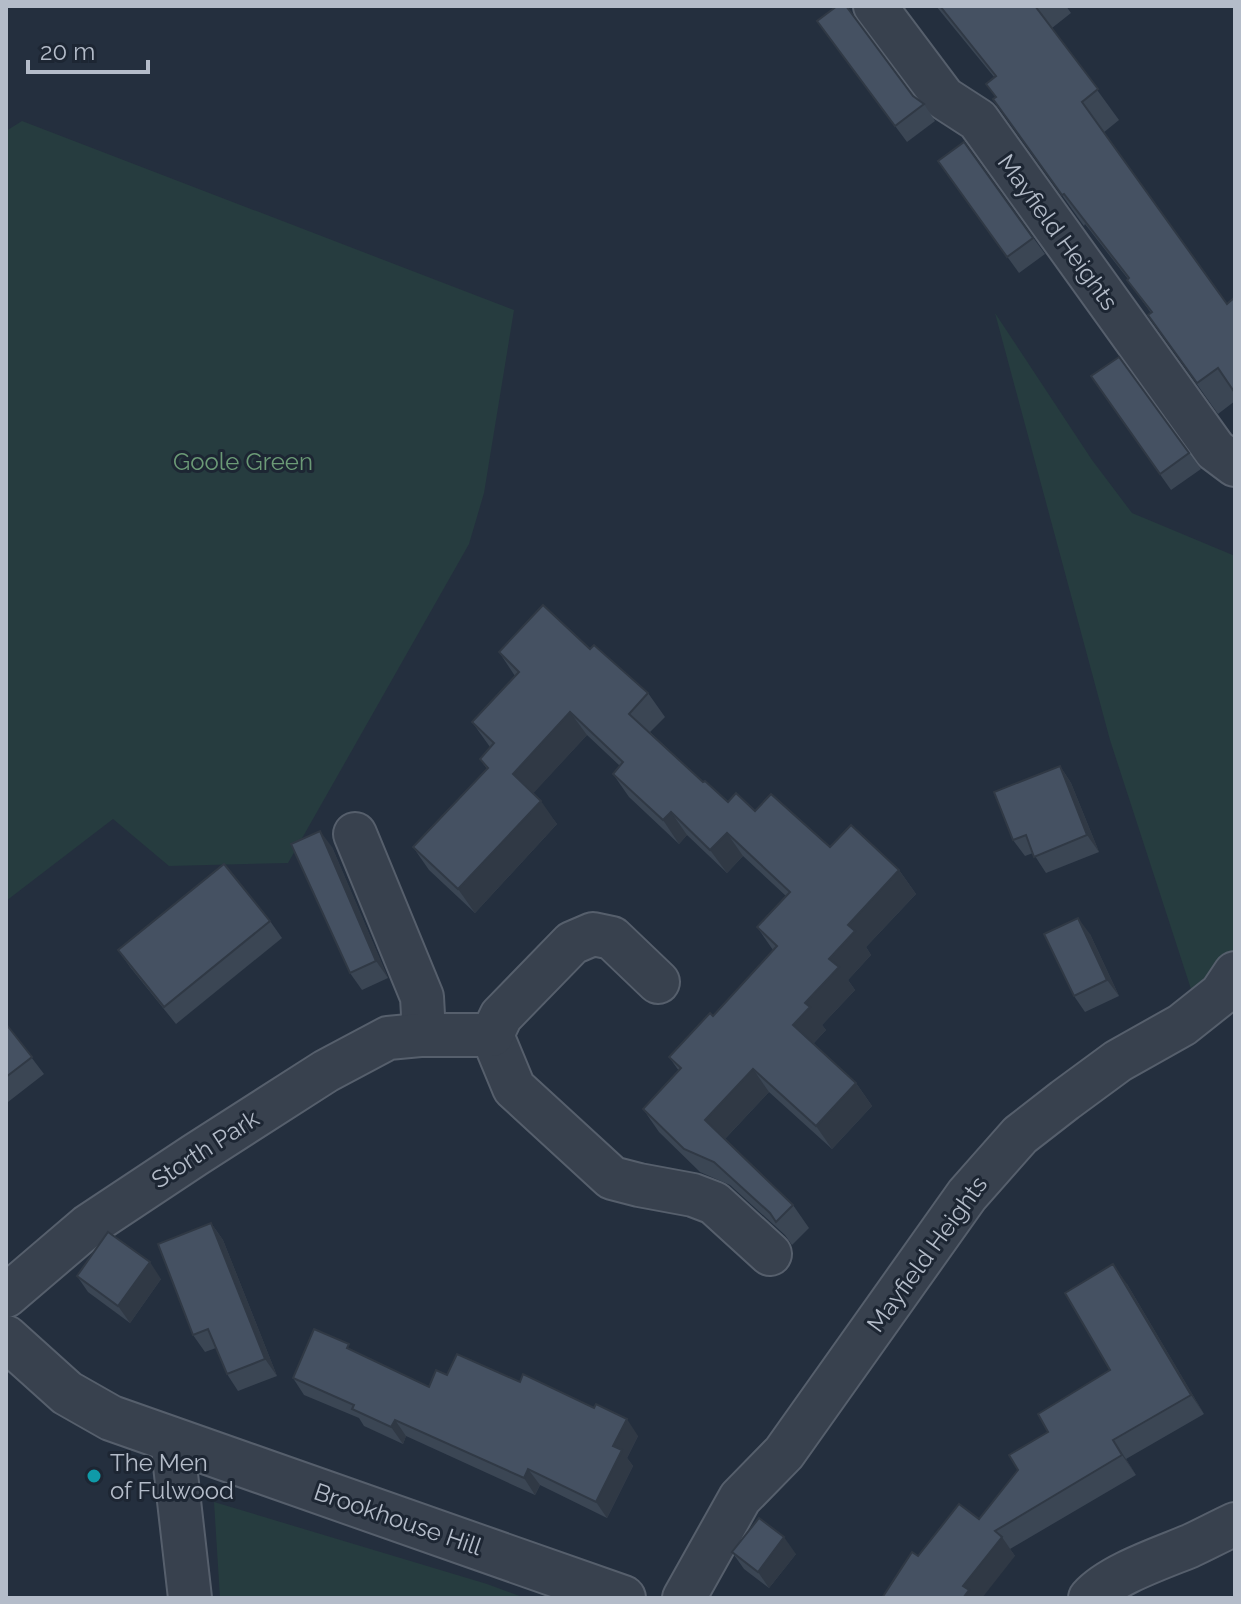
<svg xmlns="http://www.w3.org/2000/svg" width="1241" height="1604" viewBox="0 0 1241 1604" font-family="Raleway,sans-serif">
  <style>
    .green { fill: #263c3f }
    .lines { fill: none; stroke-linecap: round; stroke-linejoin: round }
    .minor-casing { stroke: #565f6c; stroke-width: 46 }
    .tertiary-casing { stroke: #565f6c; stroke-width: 48 }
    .minor { stroke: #38414e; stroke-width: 42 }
    .tertiary { stroke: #38414e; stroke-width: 44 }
    .wall { fill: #3b4654 }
    .shaded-wall { fill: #303945 }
    .building { fill: #455162; stroke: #303945; stroke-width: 2 }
    .culture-dot { fill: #0f9aa8; stroke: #1d2633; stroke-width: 3 }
    .labels { text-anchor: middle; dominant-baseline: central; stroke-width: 6; stroke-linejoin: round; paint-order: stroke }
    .street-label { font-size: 24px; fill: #b4bcc9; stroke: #1d2633 }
    .park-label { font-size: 24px; fill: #6b9a76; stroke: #1d2633 }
    .poi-label { font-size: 24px; fill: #b4bcc9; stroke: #1d2633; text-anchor: start }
  </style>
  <rect width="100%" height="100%" fill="#242f3e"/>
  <g class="green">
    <polygon points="22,121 514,310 484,493 469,544 288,863 169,866 113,819 6,901 6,131"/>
    <polygon points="995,313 1092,460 1132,513 1235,556 1235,1006 1204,1029 1110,740"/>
    <polygon points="214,1502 487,1584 525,1598 220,1598"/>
  </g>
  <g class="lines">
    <defs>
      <g id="minor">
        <polyline points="875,6 944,98 978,120 1215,450 1235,465"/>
        <polyline points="355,834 422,997 423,1015 420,1035"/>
        <polyline points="492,1035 514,1088 612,1178 639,1185 693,1195 714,1203 770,1254"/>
        <polyline points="6,1296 88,1226 195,1155 326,1071 388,1038 420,1035 492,1035 501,1016 572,943 593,934 612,938 658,982"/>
        <polyline points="172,1439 190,1598"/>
        <polyline points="684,1598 740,1498 784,1453 967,1195 1020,1135 1065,1100 1118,1061 1182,1025 1221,994 1235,973"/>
        <path d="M 1090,1598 C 1110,1575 1161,1558 1190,1546 C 1205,1539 1220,1531 1235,1524"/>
      </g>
      <polyline id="tertiary" points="6,1338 67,1393 111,1418 623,1598"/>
    </defs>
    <use href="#minor" class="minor-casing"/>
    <use href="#tertiary" class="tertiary-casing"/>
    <use href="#minor" class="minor"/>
    <use href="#tertiary" class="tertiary"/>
  </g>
  <g class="wall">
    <polygon points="936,6 1066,6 1071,13 1052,28 1119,120 1103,133 1227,304 1235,297 1235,401 1218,414 1148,315 1151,313 1127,280 1128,279 1085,224 1084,226 993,99 996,97 994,77"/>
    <polygon points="829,37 913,96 924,104 935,121 907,142"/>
    <polygon points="964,142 1045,254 1019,273 938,161"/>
    <polygon points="1119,357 1201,469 1171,490 1091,376"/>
    <polygon points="590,649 648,693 665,717 650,732 703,782 728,802 755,811 830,847 899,870 916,894 866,947 871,955 848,980 855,990 822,1025 826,1030 813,1044 856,1083 872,1106 832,1149 769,1092 725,1139 793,1205 809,1228 792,1245 785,1235 730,1185 700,1172 659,1132 643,1109 679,1071 669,1057 713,1016 773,950 757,927 786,896 743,856 727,873 687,835 679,844 629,797 613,774 620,766 587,735 533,793 557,824 475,913 429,870 413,847 487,769 480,759 490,747 472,722 515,676 499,652"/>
    <polygon points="1060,766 1071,783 1099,852 1046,873 1033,853 1025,856 1013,840"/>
    <polygon points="332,847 388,978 362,990 350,973"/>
    <polygon points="270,921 282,938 176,1024 130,967 118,950"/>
    <polygon points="1090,934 1119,996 1085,1012 1074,996"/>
    <polygon points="6,1024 44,1074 8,1102 6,1100"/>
    <polygon points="211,1223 223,1240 277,1376 238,1391 227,1374 216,1348 205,1352 193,1335"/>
    <polygon points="77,1276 161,1279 130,1323 88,1292"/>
    <polygon points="1127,1284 1204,1414 1126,1459 1136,1475 1010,1549 1015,1556 918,1556 979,1519 1110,1370"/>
    <polygon points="354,1352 429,1387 447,1375 638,1436 627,1458 633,1466 607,1518 540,1485 535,1495 406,1436 403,1444 364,1426 359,1418 304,1395 293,1378"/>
    <polygon points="732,1552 796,1554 769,1588 744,1569"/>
  </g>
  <g class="shaded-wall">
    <polygon points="570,712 587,735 529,798 513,774"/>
    <polygon points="1060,766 1071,783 1099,852 1087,835"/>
    <polygon points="541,801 557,824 475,913 458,889"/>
    <polygon points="671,812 687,835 679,844 663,820"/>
    <polygon points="320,831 332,847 388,978 376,961"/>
    <polygon points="727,833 743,856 727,873 710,850"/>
    <polygon points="899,870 916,894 866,947 871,955 848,980 855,990 822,1025 826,1030 809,1048 793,1025 848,925"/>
    <polygon points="1078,918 1090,934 1119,996 1107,980"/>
    <polygon points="753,1069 769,1092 721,1143 705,1120"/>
    <polygon points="856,1083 872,1106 832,1149 816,1126"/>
    <polygon points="211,1223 223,1240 277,1376 265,1359"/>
    <polygon points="150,1262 161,1279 130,1323 118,1306"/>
    <polygon points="1113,1264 1127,1284 1204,1414 1191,1395"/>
    <polygon points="627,1419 638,1436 627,1458 633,1466 607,1518 596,1502 613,1446"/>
    <polygon points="395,1420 406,1436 403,1444 391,1427"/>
    <polygon points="1113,1440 1126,1459 1136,1475 1122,1455"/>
    <polygon points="528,1469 540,1485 535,1495 524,1478"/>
    <polygon points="784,1537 796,1554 769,1588 758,1572"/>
    <polygon points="1002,1537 1015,1556 982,1598 963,1598 963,1586"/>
  </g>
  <g class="building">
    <polygon points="837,6 846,6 913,96 924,104 895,126 817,21"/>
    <polygon points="940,6 1035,6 1098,89 1082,102 1227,304 1235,297 1235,393 1218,368 1197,383 1148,315 1152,312 1127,280 1129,278 1064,194 1062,195 993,99 996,97 986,84 996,76"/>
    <polygon points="964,142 1033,238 1007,257 938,161"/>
    <polygon points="1119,357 1189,453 1160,474 1091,376"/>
    <polygon points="543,605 590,649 594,645 648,693 629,714 703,782 705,781 728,802 736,793 755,811 771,794 830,847 851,825 899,870 848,925 855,931 829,959 839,967 805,1003 810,1007 793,1025 856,1083 816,1126 753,1069 705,1120 793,1205 776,1222 770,1213 714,1162 684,1149 643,1109 681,1068 669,1057 710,1013 713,1016 777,946 757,927 790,892 727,833 710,850 671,812 663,820 613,774 623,762 570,712 513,774 541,801 458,889 413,847 488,768 480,759 494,743 472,722 519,672 499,652"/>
    <polygon points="1060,766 1087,835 1034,857 1026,835 1013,840 994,792"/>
    <polygon points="320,831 376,961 350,973 291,844"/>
    <polygon points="224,864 270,921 164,1007 118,950"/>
    <polygon points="1078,918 1107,980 1074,996 1044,934"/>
    <polygon points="6,1024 32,1057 6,1077"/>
    <polygon points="211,1223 265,1359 227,1374 208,1329 193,1335 158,1244"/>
    <polygon points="108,1232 150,1262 118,1306 77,1276"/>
    <polygon points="1113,1264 1191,1395 1113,1440 1122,1455 995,1531 1002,1537 963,1586 969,1590 963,1598 882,1598 912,1552 918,1556 959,1504 979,1519 1018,1470 1009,1455 1048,1432 1038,1414 1110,1370 1065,1293"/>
    <polygon points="314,1329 349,1344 347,1348 429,1387 436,1370 447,1375 457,1354 520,1382 523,1374 594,1408 596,1404 627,1419 613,1446 622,1450 596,1502 528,1469 524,1478 395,1420 391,1427 352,1409 354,1405 293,1378"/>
    <polygon points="759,1518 784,1537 758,1572 732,1552"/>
  </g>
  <circle class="culture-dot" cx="94" cy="1476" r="8"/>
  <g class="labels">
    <g class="street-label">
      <text transform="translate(1058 232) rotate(54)">Mayfield Heights</text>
      <text transform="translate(205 1149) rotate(-33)">Storth Park</text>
      <text transform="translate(927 1254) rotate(-54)">Mayfield Heights</text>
      <text transform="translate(398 1519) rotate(19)">Brookhouse Hill</text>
    </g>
    <g class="park-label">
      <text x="243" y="461">Goole Green</text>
    </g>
    <g class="poi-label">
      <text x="110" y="1462">The Men<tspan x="110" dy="28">of Fulwood</tspan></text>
    </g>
  </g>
  <rect width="1241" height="1604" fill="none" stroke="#b4bcc9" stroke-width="16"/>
  <path d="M28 60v12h120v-12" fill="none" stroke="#b4bcc9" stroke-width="4"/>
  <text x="40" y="60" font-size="24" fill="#b4bcc9" stroke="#1d2633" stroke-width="6" paint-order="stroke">20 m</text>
</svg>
